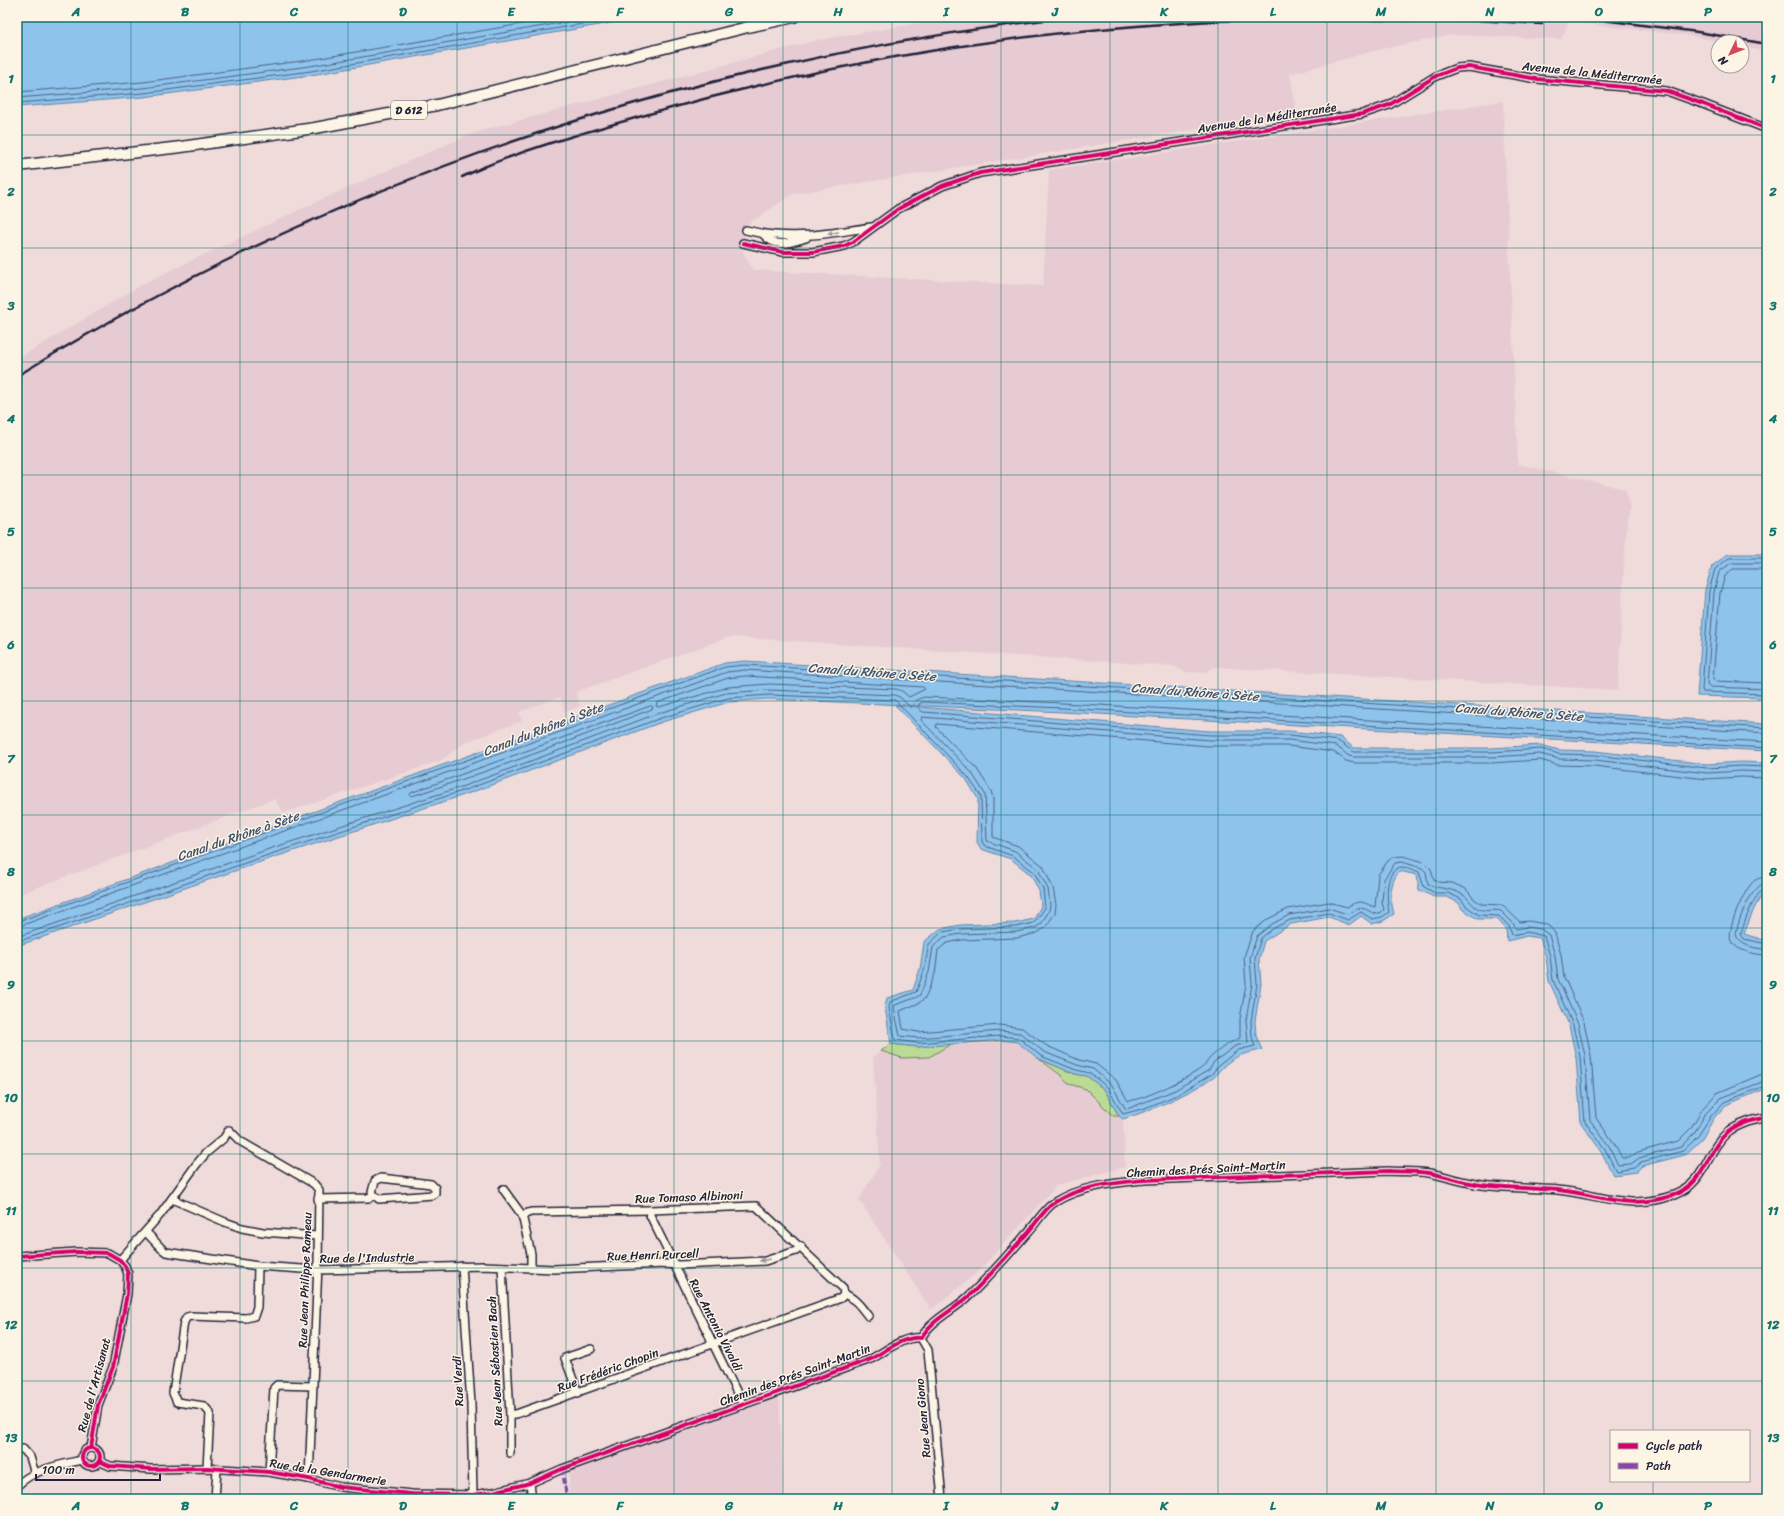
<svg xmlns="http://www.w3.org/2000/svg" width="1784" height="1516" viewBox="0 0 1784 1516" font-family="Sriracha,sans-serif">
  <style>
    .built { fill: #e6cbd3 }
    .green { fill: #bbda93; stroke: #6e7e67 }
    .water { fill: #8ec3ec; stroke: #6383a5 }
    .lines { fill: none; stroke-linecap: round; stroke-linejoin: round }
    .shore { stroke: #4d6282; stroke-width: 1 }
    .minor-casing { stroke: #22223b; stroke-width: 10 }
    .primary-casing { stroke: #22223b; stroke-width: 13 }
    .minor { stroke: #fcf5e5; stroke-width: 7 }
    .primary { stroke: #fcf5e5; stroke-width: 10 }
    .rail { stroke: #22223b; stroke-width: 2.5 }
    .quiet { stroke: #8e44ad; stroke-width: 3; stroke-dasharray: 6 3; stroke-linecap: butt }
    .cycleway-casing { stroke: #fcf5e5; stroke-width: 6 }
    .cycleway { stroke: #d6006c; stroke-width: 4 }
    .oneway { fill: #9a9698 }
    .grid { fill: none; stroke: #0f766e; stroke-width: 1; stroke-opacity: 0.55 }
    .labels { text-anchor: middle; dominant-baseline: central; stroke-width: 3; stroke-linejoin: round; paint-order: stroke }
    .shield { fill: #fcf5e5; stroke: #63616e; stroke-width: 1 }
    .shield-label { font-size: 11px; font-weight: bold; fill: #22223b }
    .street-label { font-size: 12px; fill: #22223b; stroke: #fcf5e5 }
    .water-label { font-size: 13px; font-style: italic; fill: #425270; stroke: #fcf5e5 }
    .neatline { fill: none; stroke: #0f766e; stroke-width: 1.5 }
    .grid-label { font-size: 13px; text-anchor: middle; font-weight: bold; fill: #0f766e }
  </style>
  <rect width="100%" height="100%" fill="#efdcda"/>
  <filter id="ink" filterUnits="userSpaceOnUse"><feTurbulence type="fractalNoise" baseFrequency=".025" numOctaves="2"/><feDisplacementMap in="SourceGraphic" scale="8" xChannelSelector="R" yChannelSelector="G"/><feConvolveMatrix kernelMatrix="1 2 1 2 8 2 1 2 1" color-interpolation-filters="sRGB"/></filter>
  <g filter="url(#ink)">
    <g class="built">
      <polygon points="955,17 1767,17 1767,52 1742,47 1742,42 1721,42 1693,36 1569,22 1561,39 1452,35 1377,50 1290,74 1297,113 793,194 748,224 741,248 753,270 1043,286 1049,170 1503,101 1518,464 1625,489 1630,509 1627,521 1624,565 1618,690 1213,667 1204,673 1185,672 1174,666 729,637 576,692 580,706 565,712 560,697 519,712 522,721 466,742 440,761 284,813 274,799 17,895 17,359 148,281 318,201 473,133 813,41"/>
      <polygon points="1001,1040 1017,1042 1062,1076 1069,1084 1086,1089 1113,1116 1119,1116 1123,1119 1125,1167 1057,1185 978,1272 931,1310 859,1200 880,1164 873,1057 881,1051 902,1058 929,1057 953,1043"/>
      <polygon points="779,1393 784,1499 569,1499 569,1471"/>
    </g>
    <g class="green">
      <polygon points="953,1043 929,1057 902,1058 881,1051 891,1044 918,1047"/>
      <polygon points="1039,1059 1075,1074 1087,1076 1105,1090 1119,1116 1113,1116 1086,1089 1069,1084 1062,1076"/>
    </g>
    <g class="water">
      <polygon points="49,17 645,17 311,75 144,97 17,107 17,20"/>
      <polygon points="1728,554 1767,554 1767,698 1697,696 1705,590 1712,566"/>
      <polygon points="745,661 1767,724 1767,751 1062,712 768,699 729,702 662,722 467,794 272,858 17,946 17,919 672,682 725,663"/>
      <path d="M 895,705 L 1210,731 L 1290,731 L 1340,737 L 1354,748 L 1491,748 L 1541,745 L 1559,750 L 1595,751 L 1707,764 L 1741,762 L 1767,763 L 1767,890 C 1755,901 1750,920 1744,934 L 1767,941 L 1767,1088 L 1726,1105 L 1714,1118 L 1702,1139 L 1685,1155 L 1642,1166 L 1636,1172 L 1613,1175 L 1601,1151 L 1581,1123 L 1576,1058 L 1569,1025 L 1549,981 L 1546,957 L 1540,938 L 1527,936 L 1507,941 L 1506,929 L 1497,919 L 1478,919 L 1462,909 L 1459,903 L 1447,897 L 1434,897 L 1419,890 L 1417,875 L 1399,871 C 1389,885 1390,898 1394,914 L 1383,921 L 1372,924 L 1361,916 L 1349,925 L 1329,917 L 1291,924 L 1264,941 L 1259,959 L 1261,984 L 1255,1021 L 1256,1036 L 1262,1050 C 1245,1053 1233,1056 1221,1069 C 1217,1072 1217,1076 1213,1078 C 1184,1096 1155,1109 1123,1119 L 1119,1116 L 1105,1090 L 1087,1076 L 1075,1074 L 1039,1059 L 1017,1042 L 1001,1040 L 918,1047 L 891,1044 L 885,1007 L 887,998 L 913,990 L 920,969 L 924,942 L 940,929 L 960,925 L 1015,923 L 1034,919 L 1041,906 L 1039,891 L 1031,875 L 1011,859 L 981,849 L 977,842 L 978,799 L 966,779 Z"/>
    </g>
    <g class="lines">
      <g class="shore">
        <polyline points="17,92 143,82 309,60 563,17"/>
        <polyline points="17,98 143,88 310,66 596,17"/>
        <polyline points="17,103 144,93 311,71 623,17"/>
        <polyline points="1767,558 1729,558 1715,569 1709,591 1702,690 1703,692 1767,694"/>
        <polyline points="1767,563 1731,563 1719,572 1714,592 1707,685 1709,687 1767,689"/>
        <polyline points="1767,569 1733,569 1725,576 1720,593 1713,679 1715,681 1767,683"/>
        <polygon points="746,676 923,687 925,689 909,697 902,691 896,689 769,684 728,687 659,707 656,706 657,703 728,678"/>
        <path d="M 651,706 L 653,707 L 652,709 C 573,740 493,770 412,796 L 410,795 L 411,793 Z"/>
        <polyline points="1767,748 1062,708 923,702 920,703 918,707 920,710 923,712 1210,735 1290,735 1338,741 1354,752 1491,752 1541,749 1559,754 1595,755 1707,768 1741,766 1767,767"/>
        <path d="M 1767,772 L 1741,771 L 1707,773 L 1595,760 L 1559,759 L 1540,754 L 1491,757 L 1354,757 L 1349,756 L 1336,746 L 1290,740 L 1210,740 L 922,717 L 921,720 L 972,773 L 985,794 L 987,841 L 1015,851 L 1038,869 L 1048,889 L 1050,905 L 1049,911 L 1041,924 L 1035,928 L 1016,932 L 961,934 L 944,937 L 933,947 L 929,972 L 920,995 L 915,998 L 895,1005 L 894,1008 L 900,1036 L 918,1038 L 1000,1031 L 1020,1033 L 1044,1052 L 1077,1065 L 1093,1069 L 1112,1085 L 1125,1108 L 1127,1109 L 1175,1090 L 1209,1070 L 1214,1062 L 1235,1046 L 1248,1043 L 1246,1020 L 1252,984 L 1250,958 L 1257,936 L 1272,924 L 1289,915 L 1329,908 L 1347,914 C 1361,908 1360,905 1374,914 L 1380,913 L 1384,910 L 1382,902 L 1384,879 L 1395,863 L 1402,862 L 1422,868 L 1426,872 L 1428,884 C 1440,890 1451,887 1463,895 C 1469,898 1471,905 1479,909 C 1485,912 1494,909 1501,911 L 1513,923 L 1516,929 L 1527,927 L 1541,929 L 1549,935 L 1555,956 L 1558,979 L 1578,1024 L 1585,1056 L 1590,1120 L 1609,1146 L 1618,1165 L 1631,1164 L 1639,1158 L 1681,1147 L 1694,1133 L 1706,1113 L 1721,1098 L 1767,1080"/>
        <path d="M 1767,778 L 1741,777 L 1706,779 L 1594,766 L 1558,765 L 1540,760 L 1491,763 L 1354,763 L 1346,761 L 1334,752 L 1289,746 L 1209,746 L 937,724 L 936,727 L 977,769 L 991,791 L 993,798 L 993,837 L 1018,846 L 1043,866 L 1053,888 L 1056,905 L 1055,913 L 1045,928 L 1037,933 L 1017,938 L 962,940 L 947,943 L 938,950 L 935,974 L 925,998 L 919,1003 L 900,1011 L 903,1029 L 918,1032 L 1000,1025 L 1022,1028 L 1047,1046 L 1079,1060 L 1096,1064 L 1116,1080 L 1128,1101 C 1143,1100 1193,1076 1204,1066 C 1206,1064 1207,1061 1210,1058 C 1218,1050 1230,1042 1240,1038 L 1240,1019 L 1246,984 L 1244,957 L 1253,931 L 1268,919 L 1288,909 L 1329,902 L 1347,907 C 1361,899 1361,902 1375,907 L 1378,875 L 1387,862 L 1393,857 L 1403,856 L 1424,862 L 1431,869 L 1434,880 L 1438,882 L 1452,883 L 1466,889 L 1474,899 L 1482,904 L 1502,905 L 1520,922 L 1528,921 L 1545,924 L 1550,927 L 1555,933 L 1561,955 L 1564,977 L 1584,1022 L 1591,1056 L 1596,1118 L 1614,1143 L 1622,1158 L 1629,1158 L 1638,1152 L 1678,1141 L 1690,1129 L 1703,1108 L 1717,1093 L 1760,1075 L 1767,1073"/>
        <path d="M 1767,877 C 1761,877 1755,879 1751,884 C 1743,894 1726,930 1731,941 C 1736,951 1757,955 1767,955"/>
        <path d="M 1767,883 C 1752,883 1738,920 1736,934 C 1738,946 1757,949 1767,949"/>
        <path d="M 1767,888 C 1755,889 1744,923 1741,934 L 1744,939 L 1767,944"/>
        <polyline points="17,922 725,667 745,665 1767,728"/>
        <polyline points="17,927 727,672 745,670 1767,733"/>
        <polyline points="17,937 269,849 464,786 659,713 726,693 768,690 895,695 901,698 911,708 916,700 924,697 1062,703 1767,742"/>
        <path d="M 17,942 L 271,854 L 465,790 L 661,718 L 728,698 L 769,695 L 895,700 L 968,777 L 981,796 L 982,842 L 985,846 L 1013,856 L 1034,872 L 1043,889 L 1045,908 L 1034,923 L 1016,927 L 961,929 L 942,932 L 929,944 L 924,971 L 916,992 L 890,1002 L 889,1008 L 895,1040 L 918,1043 L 1000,1036 L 1019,1038 L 1041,1056 L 1076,1070 L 1090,1073 L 1108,1088 L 1123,1114 L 1145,1108 L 1177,1095 L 1212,1074 L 1218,1066 L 1238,1050 L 1255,1046 L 1252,1037 L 1251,1021 L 1257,984 L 1255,958 L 1261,938 L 1274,928 L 1290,920 L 1329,913 L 1348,920 L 1361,912 L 1372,919 L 1382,917 L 1389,912 C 1387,901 1384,874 1398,868 C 1402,865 1414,870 1419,872 L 1424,887 L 1435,893 L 1448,893 L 1461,899 L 1466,906 L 1479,915 L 1499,916 L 1509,926 L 1512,935 L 1527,932 L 1544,936 L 1550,956 L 1553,980 L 1573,1025 L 1580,1057 L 1585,1122 L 1605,1149 L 1616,1171 L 1634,1168 L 1641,1162 L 1683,1151 L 1698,1136 L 1711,1116 L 1724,1102 L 1767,1085"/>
      </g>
      <defs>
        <g id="minor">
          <path d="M 746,230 C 788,241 829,234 871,227"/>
          <path d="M 763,234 C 776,249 789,243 806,238"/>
          <polyline points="743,243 783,252 813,252 844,246 853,242 898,209 942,186 980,173 1362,114 1389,105 1436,76 1457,68 1469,67 1537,79 1667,91 1703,104 1767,129"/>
          <polyline points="503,1189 522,1215"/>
          <polyline points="172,1199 225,1222 242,1228 263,1232 317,1236"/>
          <polyline points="318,1199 368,1198 374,1195 379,1199 433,1195 435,1193 435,1188 431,1184 381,1178 375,1181 372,1192 374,1195"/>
          <polyline points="650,1210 650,1215 743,1405"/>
          <polyline points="146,1232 161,1248 166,1252 258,1266 317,1270 483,1266 554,1269 664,1264 679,1265 765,1261 796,1251 801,1246"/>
          <polyline points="17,1256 77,1252 108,1253 120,1260 125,1266 128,1274 127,1294 113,1367 98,1405 91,1448"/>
          <polyline points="120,1260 160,1215 196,1165 206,1153 224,1138 229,1130 240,1141 314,1184 319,1190 318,1265 309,1479"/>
          <polyline points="462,1266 471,1404 473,1495"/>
          <polyline points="502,1267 510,1415 510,1453"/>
          <path d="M 844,1294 C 855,1298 861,1307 868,1316"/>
          <polyline points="921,1338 928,1350 942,1499"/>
          <polyline points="578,1393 565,1358 591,1349"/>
          <polyline points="510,1415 516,1414 841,1298 844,1294 843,1288 756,1206 650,1210 531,1212 522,1215 531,1254 531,1269"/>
          <circle cx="91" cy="1457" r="9"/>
          <polyline points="17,1449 23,1449 30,1457 35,1474"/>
          <path d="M 99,1461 L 110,1466 L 151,1469 L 207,1468 L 269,1472 L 309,1479 L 340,1487 L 412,1494 L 473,1495 L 493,1492 L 530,1483 L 562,1469 L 871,1359 C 886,1351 903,1336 921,1338 C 932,1319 953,1311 969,1296 C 990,1276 1009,1254 1029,1231 C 1037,1222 1045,1208 1055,1202 C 1080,1186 1115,1183 1144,1180 L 1389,1171 C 1402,1172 1416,1171 1429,1173 C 1446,1176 1464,1183 1482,1185 C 1507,1188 1532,1188 1558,1190 C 1603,1195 1627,1211 1674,1195 C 1708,1182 1705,1151 1728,1132 C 1740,1123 1753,1120 1767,1117"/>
          <polyline points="207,1468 210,1413 204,1406 177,1402 173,1393 184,1322 187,1317 191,1316 246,1318 254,1316 257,1307 258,1266"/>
          <polyline points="269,1472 274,1388 277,1385 312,1386"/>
          <polyline points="530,1483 532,1499"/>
          <path d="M 17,1486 C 33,1469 60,1465 82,1460"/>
          <polyline points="215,1499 217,1469"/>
        </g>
        <polyline id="primary" points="17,166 181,147 315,128 437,105 748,27 794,17"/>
      </defs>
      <use href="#minor" class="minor-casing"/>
      <use href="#primary" class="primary-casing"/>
      <use href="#minor" class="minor"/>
      <use href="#primary" class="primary"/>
      <g class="rail">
        <polyline points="1561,17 1582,18"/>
        <polyline points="1578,17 1698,32 1767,44"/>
        <polyline points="1458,19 1542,24"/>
        <path d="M 479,169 C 531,147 587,132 642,116 C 822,64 1009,32 1197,22 C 1286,17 1374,21 1463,20"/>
        <polyline points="462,177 484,167"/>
        <path d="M 17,376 C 340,177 693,60 1070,17"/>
      </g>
      <polyline class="quiet" points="562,1469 567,1499"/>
      <defs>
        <g id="cycleway">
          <polyline points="743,243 783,252 813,252 844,246 853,242 898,209 942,186 980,173 1362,114 1389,105 1436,76 1457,68 1469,67 1537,79 1667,91 1703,104 1767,129"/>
          <polyline points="17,1256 77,1252 108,1253 120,1260 125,1266 128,1274 127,1294 113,1367 98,1405 91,1448"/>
          <circle cx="91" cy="1457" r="9"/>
          <path d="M 99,1461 L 110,1466 L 151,1469 L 207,1468 L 269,1472 L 309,1479 L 340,1487 L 412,1494 L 473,1495 L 493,1492 L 530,1483 L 562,1469 L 871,1359 C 886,1351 903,1336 921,1338 C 932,1319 953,1311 969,1296 C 990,1276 1009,1254 1029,1231 C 1037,1222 1045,1208 1055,1202 C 1080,1186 1115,1183 1144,1180 L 1389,1171 C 1402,1172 1416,1171 1429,1173 C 1446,1176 1464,1183 1482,1185 C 1507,1188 1532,1188 1558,1190 C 1603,1195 1627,1211 1674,1195 C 1708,1182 1705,1151 1728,1132 C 1740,1123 1753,1120 1767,1117"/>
        </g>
      </defs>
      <use href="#cycleway" class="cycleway-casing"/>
      <use href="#cycleway" class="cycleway"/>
    </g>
    <defs><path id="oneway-solid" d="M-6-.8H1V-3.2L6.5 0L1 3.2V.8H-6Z"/></defs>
    <g class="oneway">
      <use href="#oneway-solid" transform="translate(833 233) rotate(171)"/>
      <use href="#oneway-solid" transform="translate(765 1260) rotate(169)"/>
    </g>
  </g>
  <path class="grid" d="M 131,17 L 131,1499M 240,17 L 240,1499M 348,17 L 348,1499M 457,17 L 457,1499M 566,17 L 566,1499M 674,17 L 674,1499M 783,17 L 783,1499M 892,17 L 892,1499M 1001,17 L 1001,1499M 1110,17 L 1110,1499M 1218,17 L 1218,1499M 1327,17 L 1327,1499M 1436,17 L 1436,1499M 1544,17 L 1544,1499M 1653,17 L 1653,1431M 17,135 L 1767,135M 17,248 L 1767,248M 17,362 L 1767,362M 17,475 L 1767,475M 17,588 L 1767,588M 17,701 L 1767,701M 17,815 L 1767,815M 17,928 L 1767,928M 17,1041 L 1767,1041M 17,1154 L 1767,1154M 17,1268 L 1767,1268M 17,1381 L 1767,1381M 1653,1481 L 1653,1499"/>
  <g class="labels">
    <rect class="shield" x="391" y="101" width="36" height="18" rx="3"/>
    <g class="shield-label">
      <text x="409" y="110">D 612</text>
    </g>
    <g class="street-label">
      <text transform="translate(1592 73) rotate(6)">Avenue de la Méditerranée</text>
      <text transform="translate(1267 118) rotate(-9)">Avenue de la Méditerranée</text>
      <text transform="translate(1206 1169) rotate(-3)">Chemin des Prés Saint-Martin</text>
      <text transform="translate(689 1197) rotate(-2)">Rue Tomaso Albinoni</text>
      <text transform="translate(653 1255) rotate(-2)">Rue Henri Purcell</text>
      <text transform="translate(367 1258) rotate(-1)">Rue de l'Industrie</text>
      <text transform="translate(305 1280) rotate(-88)">Rue Jean Philippe Rameau</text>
      <text transform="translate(716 1325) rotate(63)">Rue Antonio Vivaldi</text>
      <text transform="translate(495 1361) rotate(-93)">Rue Jean Sébastien Bach</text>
      <text transform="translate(608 1370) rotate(-20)">Rue Frédéric Chopin</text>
      <text transform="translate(795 1375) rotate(-20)">Chemin des Prés Saint-Martin</text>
      <text transform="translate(458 1381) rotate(-93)">Rue Verdi</text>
      <text transform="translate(94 1385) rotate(-75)">Rue de l'Artisanat</text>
      <text transform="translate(923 1418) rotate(-95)">Rue Jean Giono</text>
      <text transform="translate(328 1472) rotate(9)">Rue de la Gendarmerie</text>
    </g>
    <g class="water-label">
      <text transform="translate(872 672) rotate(4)">Canal du Rhône à Sète</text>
      <text transform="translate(1195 692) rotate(4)">Canal du Rhône à Sète</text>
      <text transform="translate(1519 712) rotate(4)">Canal du Rhône à Sète</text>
      <text transform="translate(543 729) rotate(-21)">Canal du Rhône à Sète</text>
      <text transform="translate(238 836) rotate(-19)">Canal du Rhône à Sète</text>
    </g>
  </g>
  <rect width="1784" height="1516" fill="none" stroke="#fcf5e5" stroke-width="44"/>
  <rect x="1610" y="1430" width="140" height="52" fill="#fcf5e5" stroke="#a5a1a1"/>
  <rect x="1618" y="1443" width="20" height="6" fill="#d6006c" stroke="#a5a1a1"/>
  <text x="1646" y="1450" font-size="12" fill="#22223b">Cycle path</text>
  <rect x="1618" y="1463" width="20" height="6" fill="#8e44ad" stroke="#a5a1a1"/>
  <text x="1646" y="1470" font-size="12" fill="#22223b">Path</text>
  <g transform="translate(1730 54) rotate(227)"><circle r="19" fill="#fcf5e5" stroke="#a5a1a1"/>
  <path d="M0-3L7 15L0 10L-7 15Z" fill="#d1495b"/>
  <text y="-6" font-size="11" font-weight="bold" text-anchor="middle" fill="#22223b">N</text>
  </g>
  <path d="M36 1474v6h124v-6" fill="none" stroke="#22223b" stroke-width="2"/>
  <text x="42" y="1474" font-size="12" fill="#22223b" stroke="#fcf5e5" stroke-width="3" paint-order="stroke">100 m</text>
  <rect x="22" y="22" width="1740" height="1472" class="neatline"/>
  <g class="grid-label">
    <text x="76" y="16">A</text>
    <text x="185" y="16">B</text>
    <text x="294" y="16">C</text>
    <text x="403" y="16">D</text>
    <text x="511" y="16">E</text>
    <text x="620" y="16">F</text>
    <text x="729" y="16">G</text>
    <text x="838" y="16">H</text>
    <text x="946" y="16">I</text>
    <text x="1055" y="16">J</text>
    <text x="1164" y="16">K</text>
    <text x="1273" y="16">L</text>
    <text x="1381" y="16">M</text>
    <text x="1490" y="16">N</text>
    <text x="1599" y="16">O</text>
    <text x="1708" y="16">P</text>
    <text x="11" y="83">1</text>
    <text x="1773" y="83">1</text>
    <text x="11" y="196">2</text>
    <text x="1773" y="196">2</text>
    <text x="11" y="310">3</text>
    <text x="1773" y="310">3</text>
    <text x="11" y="423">4</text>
    <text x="1773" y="423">4</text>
    <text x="11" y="536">5</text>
    <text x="1773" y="536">5</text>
    <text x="11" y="649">6</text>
    <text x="1773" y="649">6</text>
    <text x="11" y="763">7</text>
    <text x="1773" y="763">7</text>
    <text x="11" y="876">8</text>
    <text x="1773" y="876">8</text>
    <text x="11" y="989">9</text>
    <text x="1773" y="989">9</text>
    <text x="11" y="1102">10</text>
    <text x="1773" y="1102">10</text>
    <text x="11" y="1215">11</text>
    <text x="1773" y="1215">11</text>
    <text x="11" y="1329">12</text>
    <text x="1773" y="1329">12</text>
    <text x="11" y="1442">13</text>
    <text x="1773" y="1442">13</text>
    <text x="76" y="1510">A</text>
    <text x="185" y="1510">B</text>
    <text x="294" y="1510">C</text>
    <text x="403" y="1510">D</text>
    <text x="511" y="1510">E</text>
    <text x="620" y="1510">F</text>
    <text x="729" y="1510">G</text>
    <text x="838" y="1510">H</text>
    <text x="946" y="1510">I</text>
    <text x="1055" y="1510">J</text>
    <text x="1164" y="1510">K</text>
    <text x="1273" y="1510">L</text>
    <text x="1381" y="1510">M</text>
    <text x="1490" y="1510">N</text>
    <text x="1599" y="1510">O</text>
    <text x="1708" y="1510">P</text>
  </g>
</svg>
